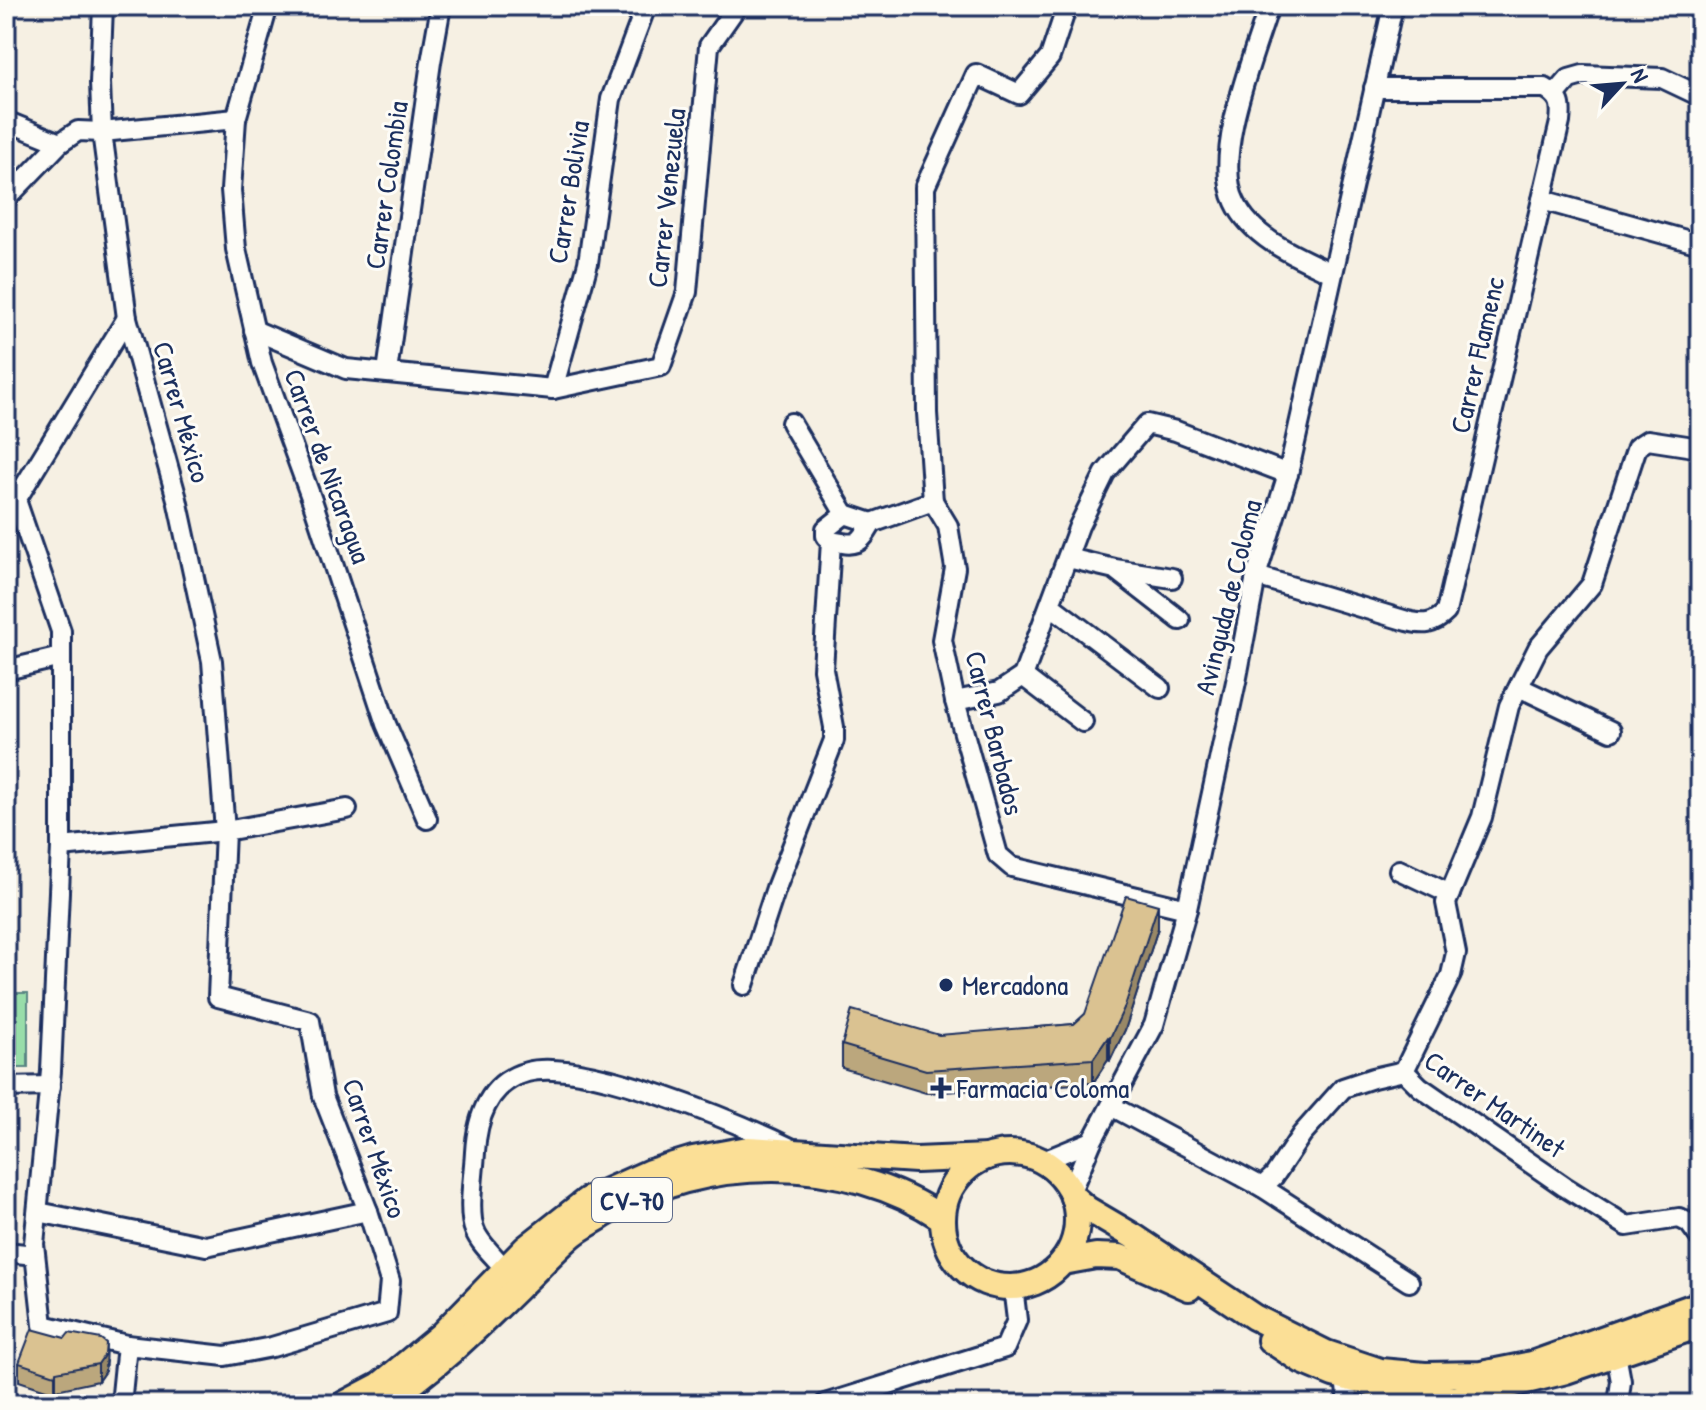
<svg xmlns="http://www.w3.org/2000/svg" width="1706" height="1410" viewBox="0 0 1706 1410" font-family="'Patrick Hand',sans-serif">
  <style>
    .green { fill: #98dda9; stroke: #5a8684; stroke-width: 2 }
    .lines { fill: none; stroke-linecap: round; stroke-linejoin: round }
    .minor-casing { stroke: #1b2f5e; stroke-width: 24 }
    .major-casing { stroke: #1b2f5e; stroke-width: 30 }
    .minor { stroke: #fdfcf7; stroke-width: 18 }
    .major { stroke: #fbdf96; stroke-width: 24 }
    .wall { fill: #bba77d; stroke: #1b2f5e; stroke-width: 2 }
    .shaded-wall { fill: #986; stroke: #1b2f5e; stroke-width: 2 }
    .building { fill: #dac291; stroke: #1b2f5e; stroke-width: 2 }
    .poi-dot { fill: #1b2f5e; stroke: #fdfcf7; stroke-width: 3 }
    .labels { text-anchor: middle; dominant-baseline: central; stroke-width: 6; stroke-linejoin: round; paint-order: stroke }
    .shield { fill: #fdfcf7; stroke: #5f6c8c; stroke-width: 2 }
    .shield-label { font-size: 26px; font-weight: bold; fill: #1b2f5e }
    .street-label { font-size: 28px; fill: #1b2f5e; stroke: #fdfcf7 }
    .poi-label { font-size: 28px; fill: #1b2f5e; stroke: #fdfcf7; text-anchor: start }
  </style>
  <rect width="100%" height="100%" fill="#f6f0e3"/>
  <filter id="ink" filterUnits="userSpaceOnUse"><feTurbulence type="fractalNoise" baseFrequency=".0125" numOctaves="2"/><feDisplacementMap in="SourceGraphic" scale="16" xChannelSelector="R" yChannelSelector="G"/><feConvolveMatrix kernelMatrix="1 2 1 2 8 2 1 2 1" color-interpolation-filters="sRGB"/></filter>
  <g filter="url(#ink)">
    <rect class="green" x="6" y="993" width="22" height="75"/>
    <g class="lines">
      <defs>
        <g id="minor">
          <polyline points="103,6 100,83 102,132 127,318 177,499 212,661 225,831 218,997 310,1021 323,1096 368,1211 390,1281 387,1313 272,1347 225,1356 127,1345 121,1404"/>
          <path d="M 1269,6 C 1254,55 1212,155 1235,202 C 1252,239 1298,257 1332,273"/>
          <polyline points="1556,94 1569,79 1583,75 1662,78 1700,96"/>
          <polyline points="236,119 268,6"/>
          <polyline points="6,121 60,143"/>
          <polyline points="6,199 60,143 78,131 102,132 236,119 231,190 236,249 262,363 313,503 386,724 427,819"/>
          <polyline points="1542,200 1700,244"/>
          <polyline points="254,330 346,369 553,389 661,366 687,292 709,46 737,6"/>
          <polyline points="387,372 431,62 441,6"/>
          <polyline points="553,389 588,263 611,99 646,6"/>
          <polyline points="791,423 845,514"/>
          <polyline points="16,500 61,631 61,847 51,1071 34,1244 43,1325 127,1345"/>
          <polyline points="933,501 927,413 925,187 976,74 1019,94 1050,57 1067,6"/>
          <polyline points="8,506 16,500 127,318"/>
          <path d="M 831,541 C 856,546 859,546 872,523 L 933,501 L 948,526 L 955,568 L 942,640 L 955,701 L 998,855 L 1012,867 L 1187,909"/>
          <polyline points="1068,558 1115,569 1172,578"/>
          <polyline points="1117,571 1180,620"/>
          <path d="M 1256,576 L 1407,621 C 1424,625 1433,625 1446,612 L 1560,122 C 1562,105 1561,97 1545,88 L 1374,88"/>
          <polyline points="1050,605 1160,688"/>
          <polyline points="6,670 61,657"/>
          <polyline points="1023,676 1083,722"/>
          <polyline points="1519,687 1611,731"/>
          <polyline points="955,701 999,692 1023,676 1079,526 1105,473 1147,424 1176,431 1288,474"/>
          <polyline points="61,847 225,831 347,809"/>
          <polyline points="1399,870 1450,894"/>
          <polyline points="744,985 776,888 834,740 834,727 823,669 831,541 826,536 826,529 845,514 872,523"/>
          <polyline points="1404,1071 1451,975 1456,953 1446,903 1482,817 1509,706 1538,648 1592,584 1637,447 1648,440 1700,448"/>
          <polyline points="1404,1071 1420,1087 1565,1187 1627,1226 1679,1218 1689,1223 1700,1238"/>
          <polyline points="6,1087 50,1086"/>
          <polyline points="1113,1107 1262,1187 1274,1176 1302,1134 1343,1088 1373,1078 1404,1071"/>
          <polyline points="1043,1161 1092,1141"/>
          <polyline points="1262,1187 1409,1282"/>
          <polyline points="1071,1191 1092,1141 1154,1025 1187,909 1237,677 1256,576 1288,474 1393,6"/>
          <polyline points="38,1212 206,1246 368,1211"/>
          <polyline points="6,1252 35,1255"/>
          <path d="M 505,1269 C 496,1258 480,1244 475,1231 C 467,1213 474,1173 475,1152 C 477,1117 489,1082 527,1072 C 583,1057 739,1123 793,1149"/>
          <polyline points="1616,1354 1621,1381 1618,1404"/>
          <polyline points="1345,1377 1348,1404"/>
          <polyline points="825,1404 1005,1348 1017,1320 1013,1287"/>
        </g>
        <g id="major">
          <circle cx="1010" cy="1220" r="67"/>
          <polyline points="1073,1197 1087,1209 1133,1236 1254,1317 1326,1353 1380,1371 1425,1375 1481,1374 1532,1364 1700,1304"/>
          <polyline points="1063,1262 1096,1256 1120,1257 1189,1288"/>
          <polyline points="1270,1340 1302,1361 1333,1374 1399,1392 1455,1399 1566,1371 1700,1325"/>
          <polyline points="344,1404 380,1385 442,1334 526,1248 587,1200 650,1172 693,1159 748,1149 916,1160 987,1157"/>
          <path d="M 382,1404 C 437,1369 482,1323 529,1277 C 543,1263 557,1248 572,1235 C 581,1227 593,1222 603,1215 C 702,1154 846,1152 943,1219"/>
        </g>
      </defs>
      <use href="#minor" class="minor-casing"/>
      <use href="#major" class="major-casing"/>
      <use href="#minor" class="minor"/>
      <use href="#major" class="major"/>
    </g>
    <g class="wall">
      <polygon points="1158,928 1125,1030 1110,1061 1108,1060 1093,1083 926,1093 842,1068 842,1045 1074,1024 1085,1014"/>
      <polygon points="65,1338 106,1361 105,1371 98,1381 56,1390 55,1393 19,1381 19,1363"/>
    </g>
    <g class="shaded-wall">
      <polygon points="1158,905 1158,928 1125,1030 1110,1061 1110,1038"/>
      <polygon points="1108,1037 1108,1060 1093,1083 1093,1059"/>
      <polygon points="106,1343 105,1371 98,1381 98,1364"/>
      <polygon points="56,1372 56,1390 55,1393 55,1375"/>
    </g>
    <g class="building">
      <polygon points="1126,896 1158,905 1125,1006 1110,1038 1108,1037 1093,1059 926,1070 842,1045 852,1010 939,1035 1074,1024 1085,1014"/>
      <polygon points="32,1329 65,1338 69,1333 101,1339 106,1343 105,1354 98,1364 56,1372 55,1375 19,1363"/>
    </g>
  </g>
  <g class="poi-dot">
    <circle cx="946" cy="985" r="8"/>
    <path d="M937 1076h8v8h8v8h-8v8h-8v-8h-8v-8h8z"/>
  </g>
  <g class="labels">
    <rect class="shield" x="592" y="1178" width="80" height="44" rx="6"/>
    <g class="shield-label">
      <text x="632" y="1200">CV-70</text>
    </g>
    <g class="street-label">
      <text transform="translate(386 185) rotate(-82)">Carrer Colombia</text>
      <text transform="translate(568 192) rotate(-81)">Carrer Bolivia</text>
      <text transform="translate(666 198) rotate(-84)">Carrer Venezuela</text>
      <text transform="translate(1477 355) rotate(-77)">Carrer Flamenc</text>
      <text transform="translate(182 412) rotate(74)">Carrer México</text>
      <text transform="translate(328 466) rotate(70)">Carrer de Nicaragua</text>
      <text transform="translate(1228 597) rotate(-76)">Avinguda de Coloma</text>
      <text transform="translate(995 733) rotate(76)">Carrer Barbados</text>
      <text transform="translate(1495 1104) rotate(35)">Carrer Martinet</text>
      <text transform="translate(375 1148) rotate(71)">Carrer México</text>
    </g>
    <g class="poi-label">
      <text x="962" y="985">Mercadona</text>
      <text x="957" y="1088">Farmacia Coloma</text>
    </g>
  </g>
  <rect width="1706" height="1410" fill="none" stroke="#fdfcf7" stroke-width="32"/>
  <rect x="16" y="16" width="1674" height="1378" fill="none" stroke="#1b2f5e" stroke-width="3" filter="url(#ink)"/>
  <g transform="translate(1622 84) rotate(64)" stroke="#fdfcf7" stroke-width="6" paint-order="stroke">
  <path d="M0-6L14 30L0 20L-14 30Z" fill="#1b2f5e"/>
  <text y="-12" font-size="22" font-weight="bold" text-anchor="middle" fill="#1b2f5e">N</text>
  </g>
</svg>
